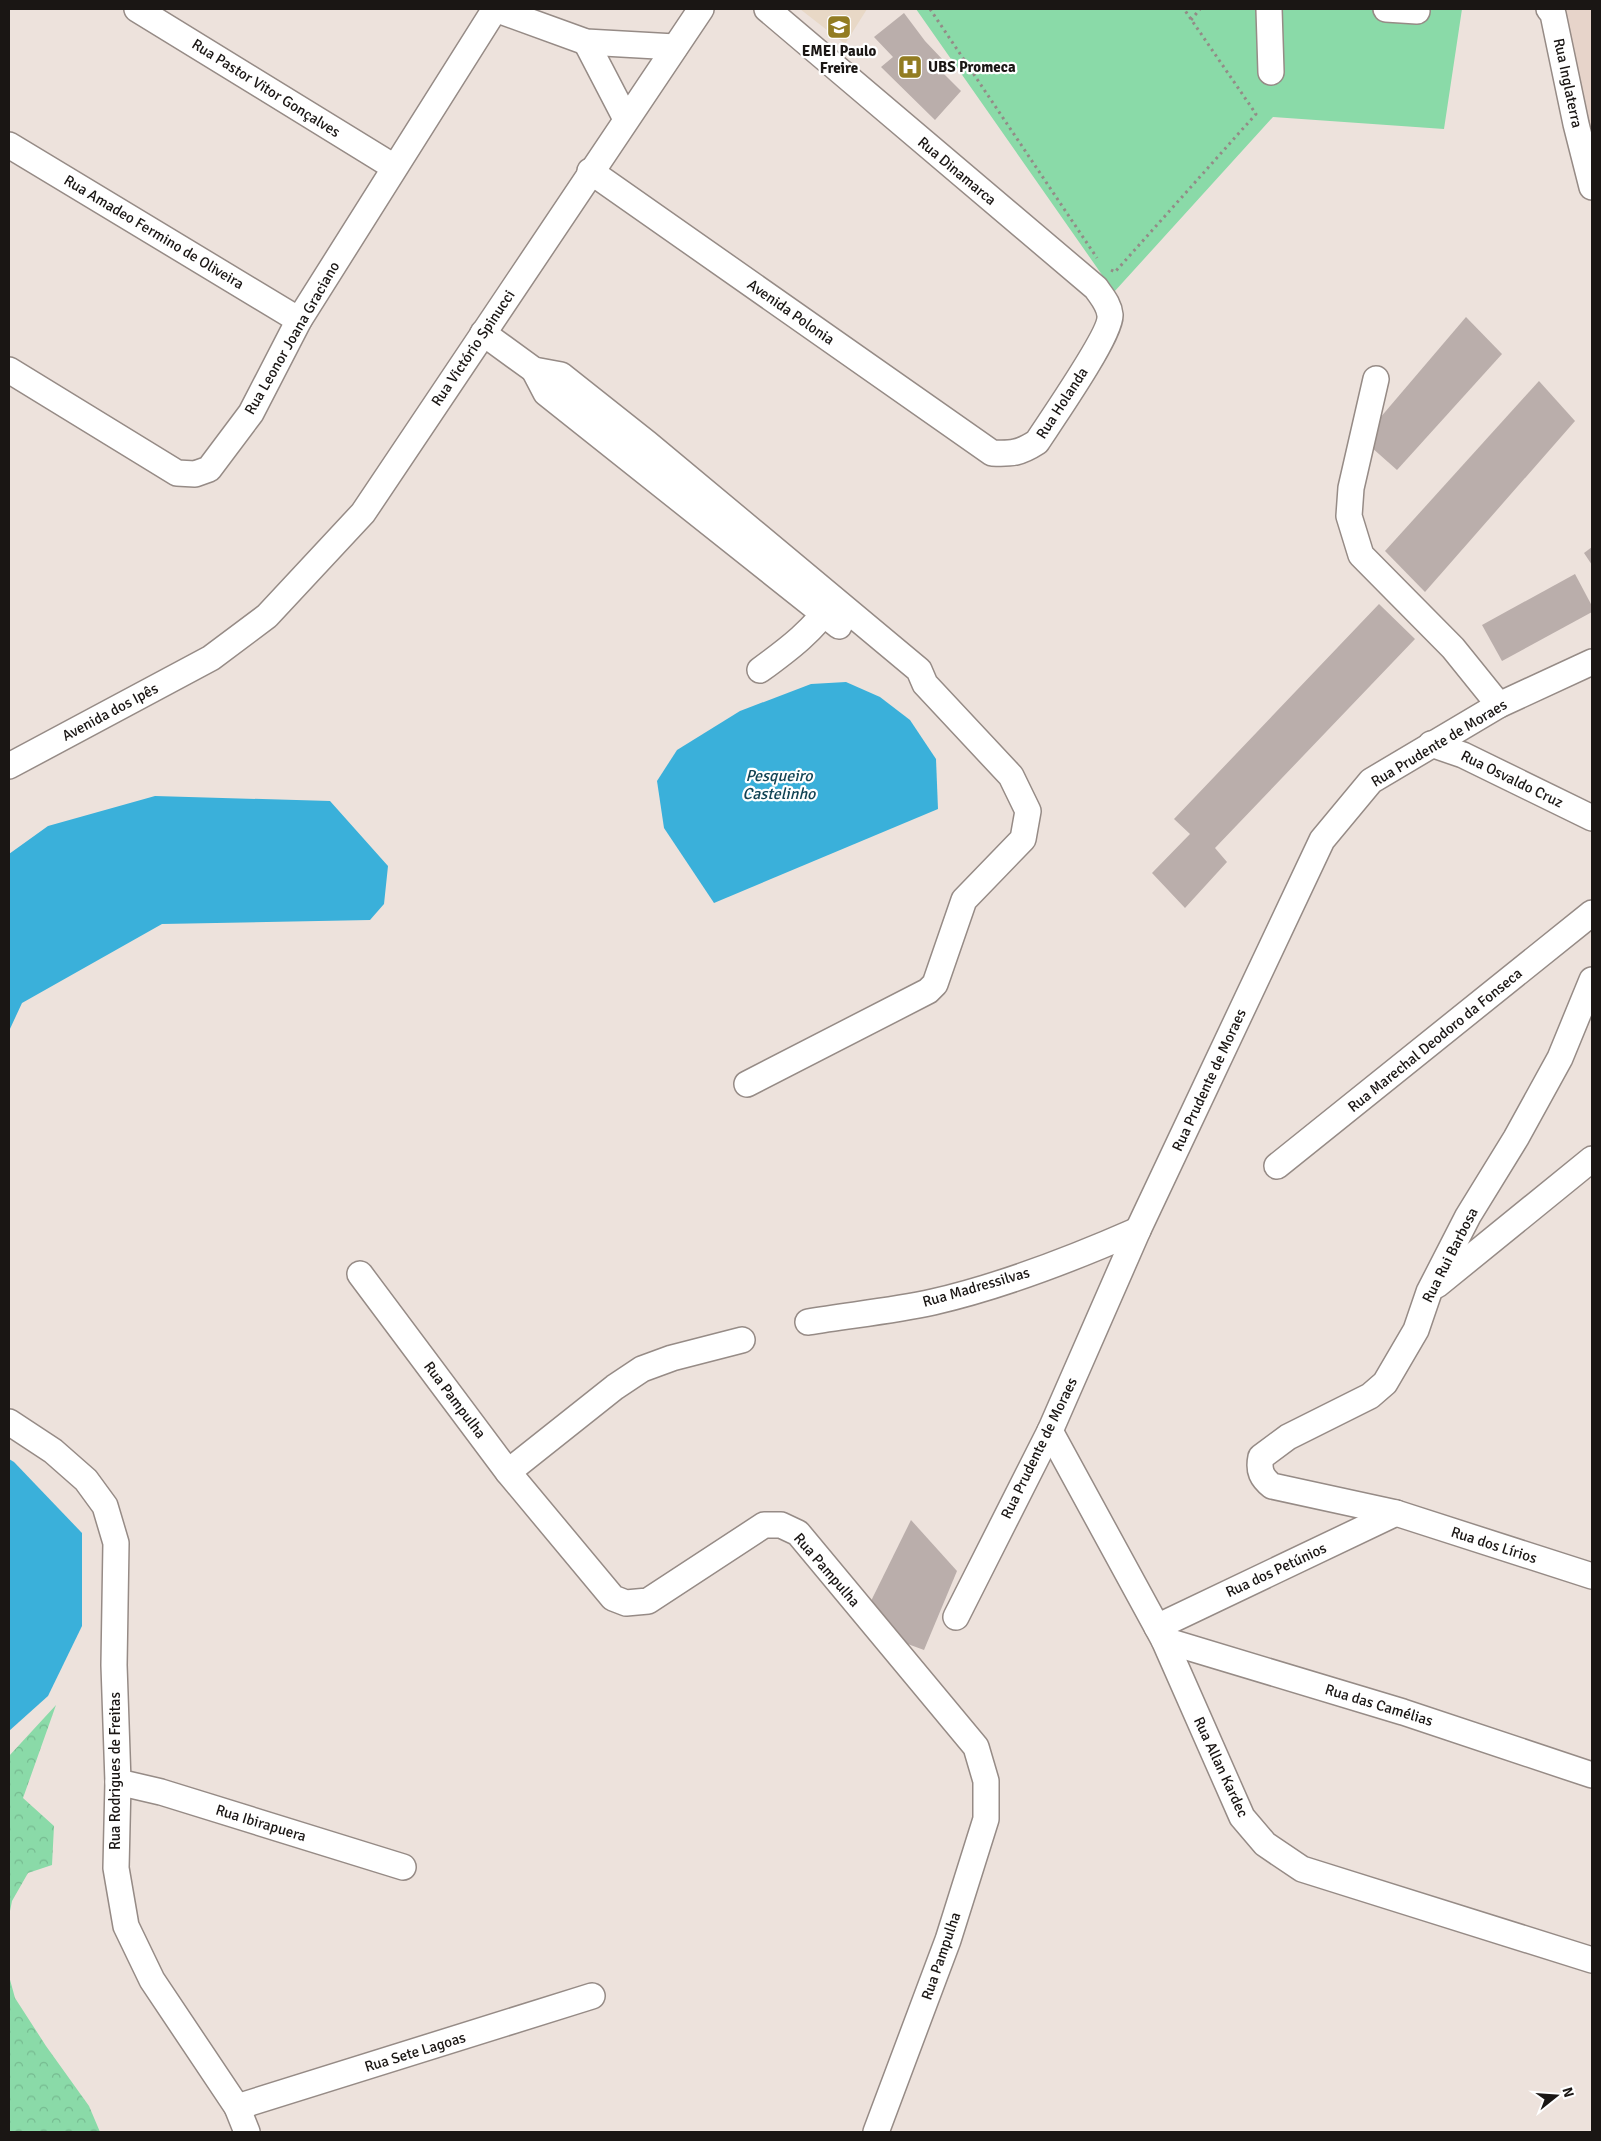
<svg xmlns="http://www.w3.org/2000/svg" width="1601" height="2141" viewBox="0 0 1601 2141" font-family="Signika,sans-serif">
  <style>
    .built { fill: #e7d4ca }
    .education { fill: #e8d8c6 }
    .forest { fill: url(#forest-crowns) }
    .park { fill: #8adaa8 }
    .water { fill: #3ab0da }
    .building { fill: #baaeab }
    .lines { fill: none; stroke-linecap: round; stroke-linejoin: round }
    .minor-casing { stroke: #968b86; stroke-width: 28 }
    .path { stroke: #938b87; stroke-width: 3; stroke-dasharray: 2.5 4; stroke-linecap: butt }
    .minor { stroke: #fff; stroke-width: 25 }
    .labels { text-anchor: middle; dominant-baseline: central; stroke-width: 4.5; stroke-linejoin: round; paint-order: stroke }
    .poi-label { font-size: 15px; font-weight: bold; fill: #1a1614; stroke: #fff }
    .street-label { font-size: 15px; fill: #1a1614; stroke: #fff }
    .water-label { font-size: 16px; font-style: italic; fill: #114354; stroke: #fff }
  </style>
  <defs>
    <pattern id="forest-crowns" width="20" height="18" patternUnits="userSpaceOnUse" patternTransform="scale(1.25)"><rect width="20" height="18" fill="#8adaa8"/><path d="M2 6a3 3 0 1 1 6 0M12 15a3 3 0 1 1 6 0" fill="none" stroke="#76ba90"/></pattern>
  </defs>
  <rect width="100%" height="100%" fill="#ede2dc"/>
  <polygon class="built" points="1549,9 1592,9 1592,147"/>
  <polygon class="education" points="800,9 867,9 845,44"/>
  <g class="forest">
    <polygon points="56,1705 23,1798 54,1826 52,1865 28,1873 12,1901 9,1916 9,1756"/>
    <polygon points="9,1976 15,1998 46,2046 89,2106 100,2132 9,2132"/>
  </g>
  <polygon class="park" points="916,9 1462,9 1444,129 1273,117 1114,292"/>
  <g class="water">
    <polygon points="846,682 880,697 910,720 936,759 938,809 714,903 664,828 657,781 677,750 740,711 811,684"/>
    <polygon points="155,796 330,801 388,866 384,904 370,920 162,924 22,1003 9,1031 9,854 48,826"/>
    <polygon points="9,1459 14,1462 82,1533 82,1626 48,1696 9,1731"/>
  </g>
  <g class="building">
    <polygon points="904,13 925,41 943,60 938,68 961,91 935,120 881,67 893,57 874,37"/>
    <polygon points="1466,317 1502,354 1397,470 1362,439"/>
    <polygon points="1539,381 1575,421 1425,592 1385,551"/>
    <polygon points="1592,547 1592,565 1584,553"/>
    <polygon points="1575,574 1592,606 1592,612 1502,661 1482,625"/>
    <polygon points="1379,604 1415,639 1215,848 1227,862 1185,908 1152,873 1190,834 1174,819"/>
    <polygon points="911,1520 957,1571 924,1650 905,1643 871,1601"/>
  </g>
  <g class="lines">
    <defs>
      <g id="minor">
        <polyline points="137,9 394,167"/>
        <polyline points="495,9 586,42 675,47"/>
        <polyline points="1269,9 1271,72"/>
        <polyline points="1386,9 1417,11"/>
        <polyline points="1549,9 1553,14 1576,124 1592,187"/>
        <polyline points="586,42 626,119"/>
        <polyline points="9,145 299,320"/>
        <path d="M 590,171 L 992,453 C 1012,454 1020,453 1037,442 C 1050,422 1112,333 1110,315 C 1109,304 1102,297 1096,288 L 767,9"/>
        <polyline points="483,333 534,370 561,375 648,444 919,670 925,684 1011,776 1028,811 1023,839 964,900 935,984 928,991 747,1084"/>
        <polyline points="9,370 177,473 195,474 209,469 251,413 299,320 495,9"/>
        <polyline points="534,370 546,393 839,626"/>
        <polyline points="1376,379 1351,488 1349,516 1361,555 1453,648 1499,705"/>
        <path d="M 760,670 C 789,649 814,630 834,600"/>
        <polyline points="1431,744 1463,755 1592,818"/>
        <polyline points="9,766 211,658 267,616 363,513 701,9"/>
        <path d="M 1592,980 L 1560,1058 L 1516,1138 L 1468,1216 L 1429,1292 L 1416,1330 L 1385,1383 L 1370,1396 L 1288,1437 L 1261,1457 C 1258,1471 1262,1478 1272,1486 L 1396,1513 L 1592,1576"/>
        <polyline points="1277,1166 1592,913"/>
        <polyline points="360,1274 508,1472 613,1598 626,1603 648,1601 764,1525 781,1525 798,1533 976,1747 986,1781 986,1819 948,1940 876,2132"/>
        <polyline points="1437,1285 1592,1159"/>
        <path d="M 808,1322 C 850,1315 892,1311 933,1302 C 1003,1286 1072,1259 1138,1230"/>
        <polyline points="9,1422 53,1451 86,1480 105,1506 116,1543 114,1665 118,1782 116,1868 126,1926 152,1980 237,2107 247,2132"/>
        <polyline points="1050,1431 1164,1640 1242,1817 1265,1844 1302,1869 1592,1960"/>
        <polyline points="508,1472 615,1387 642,1369 672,1358 742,1340"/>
        <polyline points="956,1617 1050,1431 1138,1230 1322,840 1371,781 1499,705 1592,662"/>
        <polyline points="1157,1627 1396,1513"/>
        <polyline points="1164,1640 1403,1712 1592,1775"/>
        <polyline points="118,1782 161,1792 403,1867"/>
        <polyline points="237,2107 592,1996"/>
      </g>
    </defs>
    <use href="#minor" class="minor-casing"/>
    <g class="path">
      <polyline points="930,9 1097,258"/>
      <polyline points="1191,20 1200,9"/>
      <polyline points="1111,270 1115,272 1256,114 1184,9"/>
    </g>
    <use href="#minor" class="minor"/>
  </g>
  <defs>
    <symbol id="school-square" viewBox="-11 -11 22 22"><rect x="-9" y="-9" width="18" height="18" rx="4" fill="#927c22" stroke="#fff"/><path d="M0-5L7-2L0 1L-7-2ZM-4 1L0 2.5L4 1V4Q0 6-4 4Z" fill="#fff"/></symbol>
    <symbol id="hospital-square" viewBox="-11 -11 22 22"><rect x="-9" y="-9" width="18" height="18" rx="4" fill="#927c22" stroke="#fff"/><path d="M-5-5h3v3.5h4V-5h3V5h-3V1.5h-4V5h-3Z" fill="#fff"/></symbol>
  </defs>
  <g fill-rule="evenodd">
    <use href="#school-square" x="825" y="13" width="28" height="28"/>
    <use href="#hospital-square" x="896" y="53" width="28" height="28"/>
  </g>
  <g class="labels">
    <g class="poi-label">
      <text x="839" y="51">EMEI Paulo<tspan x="839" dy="17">Freire</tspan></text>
      <text x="928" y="67" text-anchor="start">UBS Promeca</text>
    </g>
    <g class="street-label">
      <text transform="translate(1568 83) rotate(78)">Rua Inglaterra</text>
      <text transform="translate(266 88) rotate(32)">Rua Pastor Vitor Gonçalves</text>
      <text transform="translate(957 171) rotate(40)">Rua Dinamarca</text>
      <text transform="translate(154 232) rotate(31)">Rua Amadeo Fermino de Oliveira</text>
      <text transform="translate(791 312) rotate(35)">Avenida Polonia</text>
      <text transform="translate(292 338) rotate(-60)">Rua Leonor Joana Graciano</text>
      <text transform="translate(473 348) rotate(-56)">Rua Victório Spinucci</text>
      <text transform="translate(1062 403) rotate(-57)">Rua Holanda</text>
      <text transform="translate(110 712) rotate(-28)">Avenida dos Ipês</text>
      <text transform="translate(1439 743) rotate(-31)">Rua Prudente de Moraes</text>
      <text transform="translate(1512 779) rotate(26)">Rua Osvaldo Cruz</text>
      <text transform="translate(1435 1040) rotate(-39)">Rua Marechal Deodoro da Fonseca</text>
      <text transform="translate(1209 1080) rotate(-65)">Rua Prudente de Moraes</text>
      <text transform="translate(1450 1255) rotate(-63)">Rua Rui Barbosa</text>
      <text transform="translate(976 1287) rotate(-16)">Rua Madressilvas</text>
      <text transform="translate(455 1400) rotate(53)">Rua Pampulha</text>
      <text transform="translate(1039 1448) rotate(-64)">Rua Prudente de Moraes</text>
      <text transform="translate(1494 1545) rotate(18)">Rua dos Lírios</text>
      <text transform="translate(827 1570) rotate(49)">Rua Pampulha</text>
      <text transform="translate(1276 1570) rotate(-25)">Rua dos Petúnios</text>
      <text transform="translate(1379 1705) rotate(17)">Rua das Camélias</text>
      <text transform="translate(1221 1767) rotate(65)">Rua Allan Kardec</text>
      <text transform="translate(115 1771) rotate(-90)">Rua Rodrigues de Freitas</text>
      <text transform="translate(261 1823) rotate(17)">Rua Ibirapuera</text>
      <text transform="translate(941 1956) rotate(-71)">Rua Pampulha</text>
      <text transform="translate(415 2052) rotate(-17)">Rua Sete Lagoas</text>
    </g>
    <g class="water-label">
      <text x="779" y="776">Pesqueiro<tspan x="779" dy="18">Castelinho</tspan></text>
    </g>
  </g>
  <rect width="1601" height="2141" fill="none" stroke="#1a1614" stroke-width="20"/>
  <g transform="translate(1556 2096) rotate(73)" stroke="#ffffff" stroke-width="4" paint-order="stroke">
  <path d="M0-4L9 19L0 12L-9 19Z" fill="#1a1614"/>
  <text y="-8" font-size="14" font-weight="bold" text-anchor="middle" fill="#1a1614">N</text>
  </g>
</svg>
